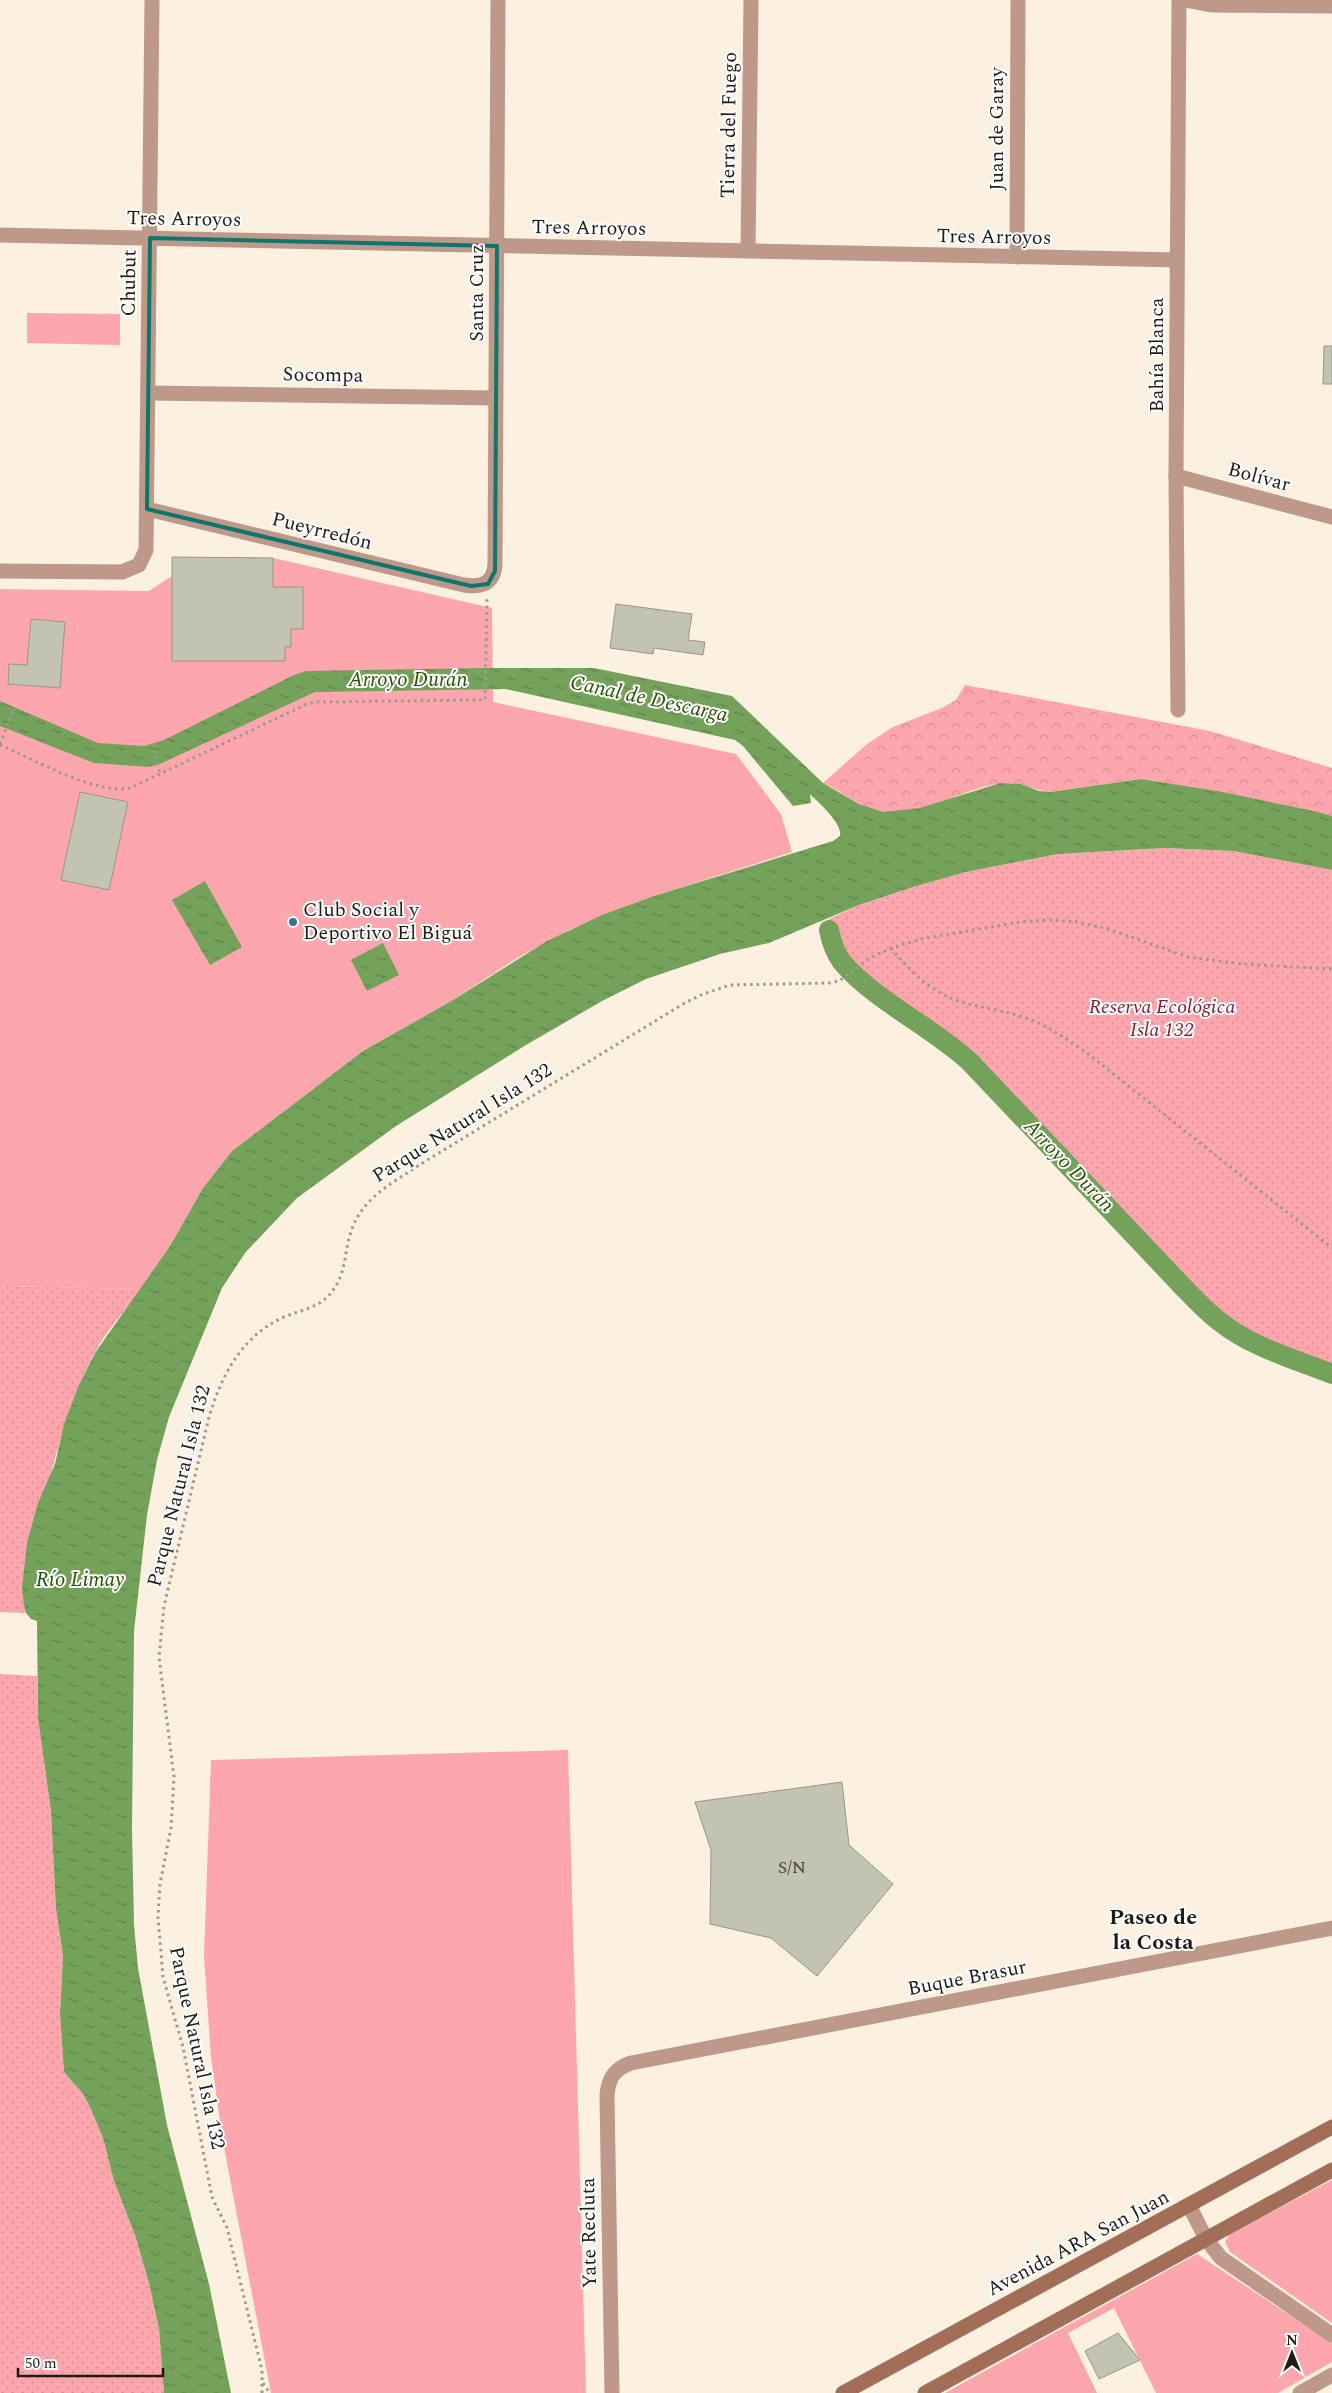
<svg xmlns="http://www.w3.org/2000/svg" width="1332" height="2393" viewBox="0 0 1332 2393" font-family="Spectral,serif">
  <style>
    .grass { fill: #fda6ad }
    .forest { fill: url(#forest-crowns) }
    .park { fill: url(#park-dots) }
    .water { fill: url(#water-ripples) }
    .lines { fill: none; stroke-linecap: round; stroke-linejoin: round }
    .canal { stroke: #74a25b; stroke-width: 20 }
    .building { fill: #c3c3b1; stroke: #989786 }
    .path { stroke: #a0988c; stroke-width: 3; stroke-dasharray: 2.5 4; stroke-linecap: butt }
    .street { stroke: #be9989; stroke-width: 15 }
    .secondary { stroke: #a26e57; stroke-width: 15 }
    .marked { fill: none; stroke: #0f766e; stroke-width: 4; stroke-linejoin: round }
    .poi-dot { fill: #39758d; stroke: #fff; stroke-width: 2 }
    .labels { text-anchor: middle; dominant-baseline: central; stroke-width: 4; stroke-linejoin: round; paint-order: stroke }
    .number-label { font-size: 18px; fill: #48453d }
    .street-label { font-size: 20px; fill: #1f1b16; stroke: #fff }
    .poi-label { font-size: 20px; fill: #1f1b16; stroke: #fff; text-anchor: start }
    .park-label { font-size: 20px; font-style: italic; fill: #861c33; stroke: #fff }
    .water-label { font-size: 21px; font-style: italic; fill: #275203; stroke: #fff }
    .quarter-label { font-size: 22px; font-weight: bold; fill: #1f1b16; stroke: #fff }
  </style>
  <defs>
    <pattern id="forest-crowns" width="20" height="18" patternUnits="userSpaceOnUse" patternTransform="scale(1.25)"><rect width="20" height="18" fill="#fda6ad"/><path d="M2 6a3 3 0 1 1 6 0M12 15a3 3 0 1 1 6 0" fill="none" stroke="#d88e94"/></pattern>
    <pattern id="park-dots" width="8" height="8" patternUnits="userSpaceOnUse" patternTransform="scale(1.25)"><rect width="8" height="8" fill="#fda6ad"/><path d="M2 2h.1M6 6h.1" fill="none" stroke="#d88e94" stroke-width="1.8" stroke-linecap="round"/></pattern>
    <pattern id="water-ripples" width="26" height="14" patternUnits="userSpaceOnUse" patternTransform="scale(1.25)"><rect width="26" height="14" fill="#74a25b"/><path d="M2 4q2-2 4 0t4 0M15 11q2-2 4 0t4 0" fill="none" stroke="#5f834a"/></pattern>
  </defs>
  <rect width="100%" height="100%" fill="#fcf0e0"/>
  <g class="grass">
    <polygon points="27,313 120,314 120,345 27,343"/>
    <polygon points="172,557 273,558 492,608 493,702 736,754 781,814 792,852 657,895 571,929 517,958 453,1000 363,1051 232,1151 203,1188 170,1246 140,1289 0,1286 0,589 149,591 172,576"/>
    <polygon points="568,1750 586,2393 271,2393 223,2142 211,2057 204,1956 211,1760"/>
    <polygon points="1332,2180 1332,2323 1230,2252 1225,2242 1230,2234"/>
    <polygon points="1197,2254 1332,2343 1332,2362 1278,2393 1156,2393 1114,2308 1068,2333 1097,2393 945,2393"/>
  </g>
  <path class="forest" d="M 965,685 L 1210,731 L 1332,768 L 1332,816 L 1218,791 L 1141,779 L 1050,792 C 1032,790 1016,780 997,784 C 959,790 922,818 882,812 C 859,808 844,792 823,783 L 867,744 L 893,727 L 942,708 L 956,700 Z"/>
  <g class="park">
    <path d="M 1165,848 L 1233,851 L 1332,870 L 1332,1374 C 1294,1359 1251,1347 1219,1321 C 1207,1312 1196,1300 1185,1289 L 970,1062 C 958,1051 947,1041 935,1032 C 904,1010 856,986 836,952 C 830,942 829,931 829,919 L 859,905 L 913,887 L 966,872 L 1058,854 Z"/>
    <path d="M 0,1286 L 140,1289 C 126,1311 106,1330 94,1354 C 54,1432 41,1520 24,1605 L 26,1613 L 0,1612 Z"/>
    <polygon points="0,1674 37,1676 38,1718 51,1811 56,1909 63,1956 60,2014 64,2072 83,2094 90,2107 103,2138 114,2181 135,2235 149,2283 159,2329 164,2393 0,2393"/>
  </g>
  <g class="water">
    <path d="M 485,668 L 594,668 L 732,696 L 823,783 L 859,804 L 883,812 L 920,808 L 1000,783 L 1021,784 L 1039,791 L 1050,792 L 1141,779 L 1218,791 L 1318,812 L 1332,816 L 1332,870 L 1233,851 L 1165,848 L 1058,854 L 966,872 L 913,887 L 859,905 L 769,943 L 720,954 L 646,979 L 602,1001 L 526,1045 L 396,1126 L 297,1198 L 245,1253 L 222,1288 L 169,1417 L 157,1460 L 147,1515 L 134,1631 L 132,1829 L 134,1925 L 138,1968 L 167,2125 L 209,2284 L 231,2393 L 164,2393 L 159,2329 L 149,2283 L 135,2235 L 114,2181 L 103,2138 L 90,2107 L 83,2094 L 64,2072 L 60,2014 L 63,1956 L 56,1909 L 51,1811 L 38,1718 L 37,1621 L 31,1619 L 26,1613 L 24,1605 L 22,1588 L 27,1543 L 38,1503 L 55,1464 L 64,1424 L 79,1385 L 95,1353 L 170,1246 L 203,1188 L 232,1151 L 363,1051 L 453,1000 L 547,941 L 602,915 L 657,895 L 833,841 L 840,836 C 843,824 819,803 810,794 L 811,803 L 793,806 L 743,746 L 735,740 L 506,689 L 315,692 L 162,763 L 149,767 L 94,763 L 0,726 L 0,701 L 98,743 L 144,746 L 164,740 L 294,675 L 306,671 Z"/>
    <polygon points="205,881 242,947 210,965 172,900"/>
    <polygon points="383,943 399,975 367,991 351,960"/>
  </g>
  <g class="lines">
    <path class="canal" d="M 829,930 C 831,941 835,952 842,962 C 875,1001 931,1026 970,1062 L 1185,1289 C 1196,1300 1207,1312 1219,1321 C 1251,1347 1294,1359 1332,1374"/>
  </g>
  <g class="building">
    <polygon points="1324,346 1332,346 1332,384 1323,384"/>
    <polygon points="172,557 273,558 273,587 303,587 303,629 291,629 291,647 285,647 285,661 172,661"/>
    <polygon points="616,604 692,614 688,640 705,642 703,655 654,648 653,654 610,648"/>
    <polygon points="31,619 65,622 60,688 8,684 9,664 27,665"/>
    <polygon points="80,792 128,802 109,890 61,880"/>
    <polygon points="842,1782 849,1845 893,1884 817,1976 771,1938 710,1924 711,1850 695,1802"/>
    <polygon points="1118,2333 1140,2360 1099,2379 1085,2351"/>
  </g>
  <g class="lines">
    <g class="path">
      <polyline points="0,744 14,708"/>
      <polyline points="153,744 160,774"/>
      <path d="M 0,745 C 33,759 96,795 130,788 L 307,704 L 315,702 L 485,700 L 487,599"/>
      <path d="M 891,948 C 909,970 928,989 955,1000 C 979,1008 1005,1010 1029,1019 C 1052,1028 1071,1042 1091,1056 L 1332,1248"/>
      <polyline points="263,2383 270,2393"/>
      <path d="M 262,2393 L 262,2370 L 227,2228 L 212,2197 L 183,2047 L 163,1977 L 158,1917 L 160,1884 L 171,1828 L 174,1777 L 159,1657 L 164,1606 L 209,1417 C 222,1374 242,1336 284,1317 C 303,1309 321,1308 333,1290 C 347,1272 344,1249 352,1229 C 363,1198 391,1184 416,1167 L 683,1004 L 701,995 L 730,985 L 829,983 L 839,981 L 870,958 L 891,948 L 921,939 L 1020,922 L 1050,920 L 1077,922 L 1108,929 L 1188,957 L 1241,964 L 1332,969"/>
    </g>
    <g class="street">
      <polyline points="1185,0 1211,5 1332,6"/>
      <polyline points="0,235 1177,260"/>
      <polyline points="748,251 751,0"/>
      <polyline points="1017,257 1018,0"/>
      <polyline points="148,393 496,398"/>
      <polyline points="1176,476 1332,517"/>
      <path d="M 147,509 L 464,585 C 482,588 494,583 495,564 L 498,0"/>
      <polyline points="0,571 122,572 139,565 146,550 152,0"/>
      <polyline points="1178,710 1176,476 1179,0"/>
      <polyline points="1189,2205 1206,2239 1221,2258 1332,2335"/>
      <path d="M 612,2393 L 607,2096 C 608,2078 615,2068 631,2063 L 1332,1928"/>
      <polyline points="1300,2393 1332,2375"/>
    </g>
    <g class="secondary">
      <polyline points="843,2393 1332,2127"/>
      <polyline points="925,2393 1332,2170"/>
    </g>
  </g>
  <path class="marked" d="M 150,238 L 497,246 L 495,571 L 488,584 L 471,586 L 147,509 Z"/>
  <circle class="poi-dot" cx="293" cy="922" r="5"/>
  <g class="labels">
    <g class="number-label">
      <text x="792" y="1867">S/N</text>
    </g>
    <g class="street-label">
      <text transform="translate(729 125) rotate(-89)">Tierra del Fuego</text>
      <text transform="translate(997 129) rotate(-90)">Juan de Garay</text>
      <text transform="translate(184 219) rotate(1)">Tres Arroyos</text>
      <text transform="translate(589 228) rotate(1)">Tres Arroyos</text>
      <text transform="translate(994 237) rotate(1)">Tres Arroyos</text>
      <text transform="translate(129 283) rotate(-89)">Chubut</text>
      <text transform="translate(477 293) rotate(-90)">Santa Cruz</text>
      <text transform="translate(1157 355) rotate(-90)">Bahía Blanca</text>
      <text transform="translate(323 375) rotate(1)">Socompa</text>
      <text transform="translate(1259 477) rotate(15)">Bolívar</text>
      <text transform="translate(322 531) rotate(14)">Pueyrredón</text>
      <text transform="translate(462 1123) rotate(-32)">Parque Natural Isla 132</text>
      <text transform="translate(179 1486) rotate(-76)">Parque Natural Isla 132</text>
      <text transform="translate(967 1978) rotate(-11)">Buque Brasur</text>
      <text transform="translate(197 2048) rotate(78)">Parque Natural Isla 132</text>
      <text transform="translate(589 2233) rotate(-91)">Yate Recluta</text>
      <text transform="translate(1078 2243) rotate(-28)">Avenida ARA San Juan</text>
    </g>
    <g class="poi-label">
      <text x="303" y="910">Club Social y<tspan x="303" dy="23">Deportivo El Biguá</tspan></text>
    </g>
    <g class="park-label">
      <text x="1162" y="1007">Reserva Ecológica<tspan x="1162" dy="23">Isla 132</tspan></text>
    </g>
    <g class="water-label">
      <text x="408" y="680">Arroyo Durán</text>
      <text transform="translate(649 699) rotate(12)">Canal de Descarga</text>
      <text transform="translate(1069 1166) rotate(46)">Arroyo Durán</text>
      <text x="80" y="1580">Río Limay</text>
    </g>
    <g class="quarter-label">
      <text x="1153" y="1917">Paseo de<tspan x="1153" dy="25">la Costa</tspan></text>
    </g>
  </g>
  <g transform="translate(1292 2353)" stroke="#ffffff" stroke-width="4" paint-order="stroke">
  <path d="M0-4L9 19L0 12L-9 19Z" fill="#1f1b16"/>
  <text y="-8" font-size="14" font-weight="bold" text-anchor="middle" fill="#1f1b16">N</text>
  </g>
  <path d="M18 2368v8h145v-8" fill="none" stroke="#1f1b16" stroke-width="2.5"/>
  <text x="25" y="2368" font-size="15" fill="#1f1b16" stroke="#ffffff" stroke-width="4" paint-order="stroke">50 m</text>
</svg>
